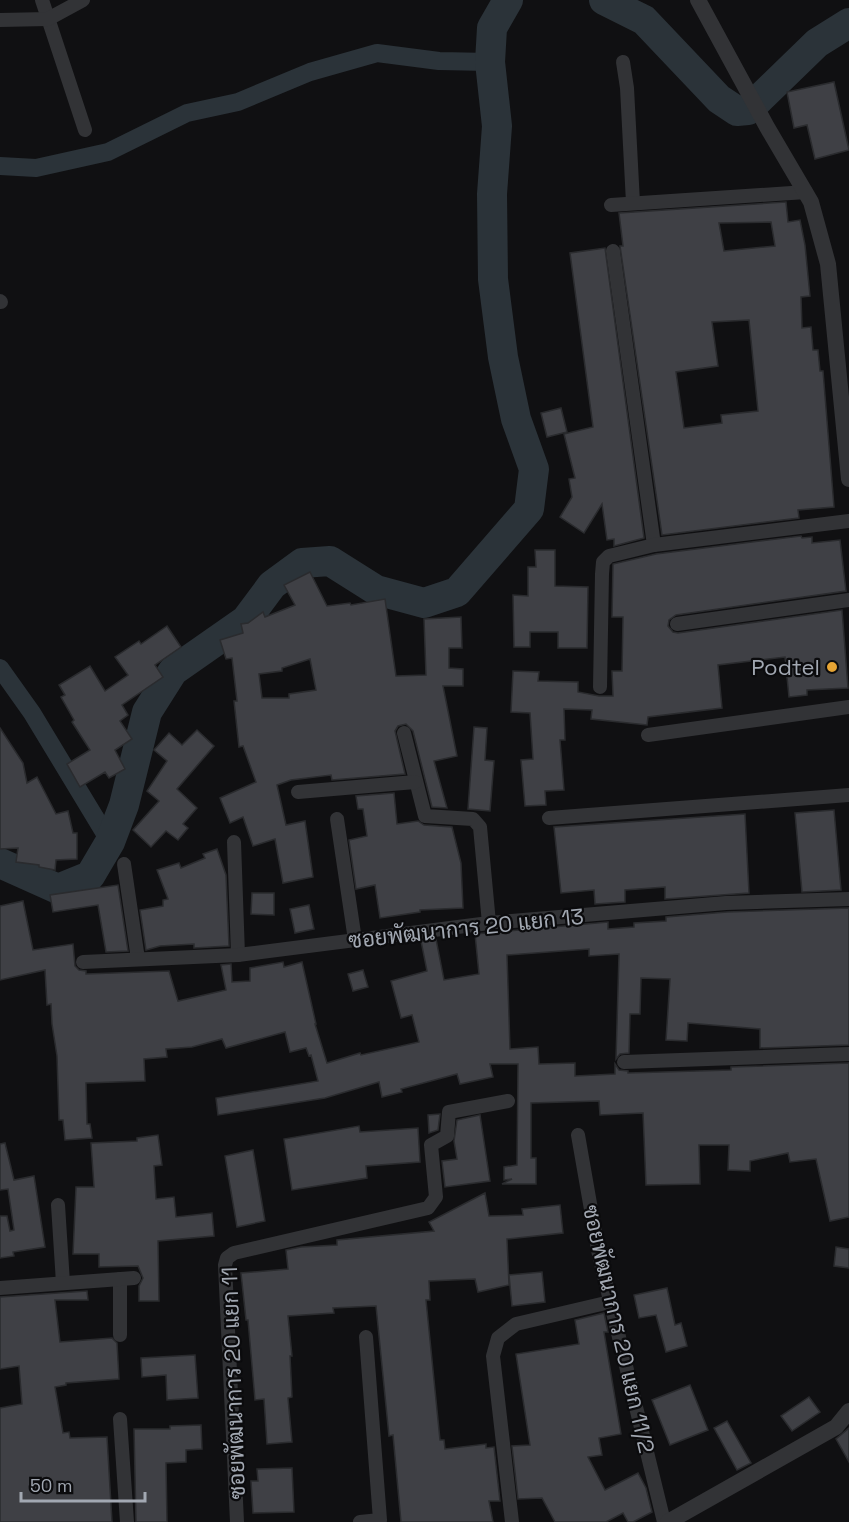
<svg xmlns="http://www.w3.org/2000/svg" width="849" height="1522" viewBox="0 0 849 1522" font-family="'Space Grotesk',Sarabun,sans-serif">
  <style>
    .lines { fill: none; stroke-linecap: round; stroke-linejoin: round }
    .canal { stroke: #2b3339; stroke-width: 18 }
    .river { stroke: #2b3339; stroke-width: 30 }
    .building { fill: #3f4045; stroke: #2a2b2e; stroke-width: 1.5; fill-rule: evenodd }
    .minor { stroke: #323336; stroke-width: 14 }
    .tertiary { stroke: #323336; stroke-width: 16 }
    .poi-dot { fill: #e6a434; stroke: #0b0b0d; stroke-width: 2 }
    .labels { text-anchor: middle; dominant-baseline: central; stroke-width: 4.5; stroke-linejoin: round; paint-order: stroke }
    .poi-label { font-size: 22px; fill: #a2a8b2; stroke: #0b0b0d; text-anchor: end }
    .street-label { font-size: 22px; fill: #a2a8b2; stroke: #0b0b0d }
  </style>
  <rect width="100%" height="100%" fill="#101012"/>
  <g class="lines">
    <g class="canal">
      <polyline points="0,166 36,168 108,152 187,113 238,102 310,72 377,53 439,61 490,62"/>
      <polyline points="0,668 32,713 110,842"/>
    </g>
    <g class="river">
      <polyline points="604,0 644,20 719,99 737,111 748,110 817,43 849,23"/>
      <polyline points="0,863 58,889 90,876 110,842 124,805 147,712 173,671 246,620 272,585 302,563 330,561 376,590 424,603 457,592 529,509 534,469 516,419 503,357 493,279 492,194 497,126 490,62 492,28 508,0"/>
    </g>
  </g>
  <g class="building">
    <polygon points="834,82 849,150 815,159 807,125 794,128 787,92"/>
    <path d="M 786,202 L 788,222 L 800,220 L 805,245 L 810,296 L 801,297 L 802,328 L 811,327 L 813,350 L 818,350 L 820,371 L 823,371 L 834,507 L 798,510 L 799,518 L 662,535 L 620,246 L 623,246 L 619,213 ZM 771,222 L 775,246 L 724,251 L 719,223 ZM 749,320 L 758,411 L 721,415 L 722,423 L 684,428 L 676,372 L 718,366 L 712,322 Z"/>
    <polygon points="605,248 644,538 614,546 614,539 607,540 602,504 584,533 560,517 572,497 569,479 575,478 564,434 593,427 570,253"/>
    <polygon points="561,408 567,432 547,437 541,413"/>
    <polygon points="801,536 802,538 812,537 812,543 840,540 846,591 676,615 669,620 668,626 673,632 678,633 842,610 848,688 807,690 807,695 789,697 785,657 718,665 722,708 648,717 647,725 591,719 592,710 564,709 565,740 560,740 564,790 545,791 546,805 525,806 521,760 533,759 530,713 511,712 513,671 539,672 538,681 578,682 578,692 599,696 613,696 612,671 622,671 623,617 612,617 613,564 656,554"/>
    <polygon points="535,550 555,550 555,586 588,587 587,648 558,648 558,632 530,632 530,647 514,647 513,595 528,596 528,567 536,567"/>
    <path d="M 310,572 L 327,606 L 350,603 L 351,605 L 385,599 L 396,676 L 426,675 L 424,619 L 461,617 L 462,648 L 449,648 L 449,668 L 463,669 L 463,686 L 443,686 L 457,756 L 434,761 L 447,808 L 432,807 L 413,731 L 406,724 L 398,726 L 395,731 L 405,774 L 332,780 L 331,775 L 291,780 L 277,785 L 286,825 L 305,821 L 313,877 L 283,883 L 275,839 L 253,846 L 243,817 L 230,823 L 220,798 L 256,782 L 243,746 L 239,747 L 234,701 L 237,701 L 232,658 L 226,659 L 220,640 L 243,633 L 241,624 L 248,623 L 263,612 L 265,617 L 295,605 L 284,585 ZM 310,659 L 316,690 L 289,694 L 289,698 L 262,698 L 259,674 L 282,671 L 282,668 Z"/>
    <polygon points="167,626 181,647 155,665 163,677 122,705 128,715 120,721 132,739 115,750 125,769 109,778 105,772 80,787 67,764 90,750 72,722 74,720 61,697 65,695 59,685 90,666 105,691 128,675 115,657 139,641 141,644"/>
    <polygon points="474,727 487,728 485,760 494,761 490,811 468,809"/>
    <polygon points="0,728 23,763 27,783 37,777 56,814 68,811 73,833 77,833 77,859 56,860 55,870 39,867 39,865 16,862 18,848 0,849"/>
    <polygon points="197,730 214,746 177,789 197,808 183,824 188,828 178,840 166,831 151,847 133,830 159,801 147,791 167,761 154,750 169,733 182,745"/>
    <polygon points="394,793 397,824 418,821 424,825 452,827 461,863 463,908 420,910 420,912 380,918 375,885 356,889 349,840 367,836 363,809 358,809 356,796"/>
    <polygon points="834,810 841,890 802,892 795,813"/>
    <polygon points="745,814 749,893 665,899 665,887 625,890 625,902 595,904 594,890 561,893 554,827"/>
    <polygon points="217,849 226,875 229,946 194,948 194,944 160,946 146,950 140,910 163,906 163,900 168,899 157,870 179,863 181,868 205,858 203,854"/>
    <polygon points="118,885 128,951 106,952 98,905 53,912 50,895"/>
    <polygon points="252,893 274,893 274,915 251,914"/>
    <polygon points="23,901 33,950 73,944 75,966 79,970 86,971 86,974 169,971 178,1001 226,990 221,965 231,964 232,982 250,981 250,968 283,962 284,967 302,962 316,1024 315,1024 327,1063 360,1053 361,1055 419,1042 412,1015 401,1018 391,981 427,971 421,941 436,939 444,980 479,974 475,934 608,922 608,929 634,927 634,923 666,921 666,917 727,912 849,908 849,1045 760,1048 760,1029 688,1023 687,1041 666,1040 670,979 641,978 640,1014 630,1014 629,1053 620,1054 616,1059 619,954 589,956 589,949 507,955 510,1049 538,1047 539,1064 575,1063 575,1076 615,1074 615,1064 619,1070 628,1071 628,1073 731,1070 731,1067 849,1063 849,1217 830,1221 816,1159 790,1162 788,1153 750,1161 750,1171 728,1170 729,1145 699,1145 700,1184 646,1185 643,1113 600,1115 599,1101 531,1103 531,1158 536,1158 536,1184 502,1184 512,1179 504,1180 504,1167 517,1165 518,1064 490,1064 493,1077 460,1084 457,1074 401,1089 402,1092 382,1097 379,1082 325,1098 218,1115 216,1098 318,1081 311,1055 309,1056 306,1048 290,1052 285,1032 226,1048 222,1039 192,1047 166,1049 167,1057 144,1059 145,1081 86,1083 87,1124 90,1124 92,1138 65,1140 63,1120 59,1120 57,1056 52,1024 51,1004 47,1005 45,970 0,980 0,906"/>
    <polygon points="309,905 314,929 295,933 290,909"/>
    <polygon points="363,970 368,987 353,991 348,974"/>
    <polygon points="440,1114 438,1130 429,1133 428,1115"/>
    <polygon points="480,1115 490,1181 445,1187 442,1161 457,1159 454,1141 457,1120"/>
    <polygon points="359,1126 360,1132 418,1128 420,1162 366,1166 367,1178 292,1190 284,1139"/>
    <polygon points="158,1135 162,1165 154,1166 156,1199 174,1197 176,1217 212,1213 214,1236 158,1241 159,1301 139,1301 139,1286 143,1278 138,1266 99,1267 99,1254 73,1254 76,1187 94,1187 91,1143 137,1141 137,1138"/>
    <polygon points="5,1143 14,1180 34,1176 45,1247 13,1252 14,1256 0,1258 0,1216 7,1216 10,1231 14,1230 8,1189 0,1190 0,1144"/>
    <polygon points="253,1150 265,1221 237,1227 225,1156"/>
    <polygon points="485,1193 489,1216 523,1215 522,1209 560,1205 563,1233 507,1239 509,1285 478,1292 475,1279 429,1281 430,1300 426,1300 440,1440 444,1440 445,1449 486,1444 486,1448 494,1447 500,1501 489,1501 493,1522 401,1522 393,1435 389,1436 376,1306 333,1308 334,1313 288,1316 292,1356 290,1356 292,1397 288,1398 292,1442 267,1444 264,1399 255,1400 248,1320 246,1320 241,1273 288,1269 286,1250 301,1247 337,1245 337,1240 434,1231 429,1222"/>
    <polygon points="836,1247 849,1249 849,1268 834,1266"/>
    <polygon points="542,1272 545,1302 512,1306 509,1275"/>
    <polygon points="667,1288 675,1325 681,1323 687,1346 666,1352 656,1315 639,1318 634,1295"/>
    <polygon points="87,1291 88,1300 55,1300 60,1342 112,1338 117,1343 119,1379 66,1383 66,1385 55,1387 63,1433 69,1432 70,1438 107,1437 112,1522 0,1522 0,1408 22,1404 19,1366 0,1369 0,1297"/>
    <polygon points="604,1313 608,1332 604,1332 621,1434 599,1438 602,1455 588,1457 605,1490 638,1473 646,1488 652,1512 633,1522 628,1522 623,1513 606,1522 555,1522 542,1498 518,1499 512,1446 530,1445 516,1354 579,1344 575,1320"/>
    <polygon points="195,1355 198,1398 167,1400 166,1375 142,1377 141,1358"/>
    <polygon points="690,1385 708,1430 670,1445 652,1400"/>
    <polygon points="809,1397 820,1412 792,1431 781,1416"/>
    <polygon points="727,1421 751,1463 737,1470 714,1428"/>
    <polygon points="201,1425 202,1449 186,1450 186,1462 166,1463 167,1522 136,1522 134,1429 170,1429 170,1426"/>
    <polygon points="849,1428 849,1462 836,1439"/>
    <polygon points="292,1468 294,1512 253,1513 251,1481 258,1481 257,1469"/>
  </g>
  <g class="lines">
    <g class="minor">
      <polyline points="42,0 85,130"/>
      <polyline points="0,20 48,19 83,0"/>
      <polyline points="623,62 627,88 633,203"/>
      <polyline points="611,205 806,192"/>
      <polyline points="613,251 654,545"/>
      <polyline points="0,301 1,302"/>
      <polyline points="677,624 849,600"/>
      <polyline points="600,687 602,574 603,562 609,556 654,545 849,521"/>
      <polyline points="404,733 425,816 473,819 480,827 489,923"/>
      <polyline points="648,735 849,707"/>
      <polyline points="298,792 415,782"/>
      <polyline points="549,818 849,795"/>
      <polyline points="337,819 355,940"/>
      <polyline points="234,842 238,955"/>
      <polyline points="124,864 138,959"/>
      <polyline points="83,962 238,955 489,923 726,903 849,899"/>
      <polyline points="624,1062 849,1054"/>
      <polyline points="578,1135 599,1255 664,1522"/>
      <polyline points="58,1205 63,1283"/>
      <polyline points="120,1279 120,1335"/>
      <polyline points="0,1288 134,1278"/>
      <polyline points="120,1419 127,1522"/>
      <polyline points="237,1522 225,1265 227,1258 234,1253 428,1208 436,1197 431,1145 447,1136 449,1112 508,1101"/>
      <polyline points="360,1522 380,1520 366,1337"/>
      <polyline points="512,1522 493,1356 498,1338 516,1324 610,1302"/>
    </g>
    <g class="tertiary">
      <polyline points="698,0 767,127 811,202 828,264 849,479"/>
      <polyline points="668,1522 836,1427 849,1411"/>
    </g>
  </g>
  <circle class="poi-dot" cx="832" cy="667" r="6"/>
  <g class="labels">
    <g class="poi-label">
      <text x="820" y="667">Podtel</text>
    </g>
    <g class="street-label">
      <text transform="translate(466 928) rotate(-6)">ซอยพัฒนาการ 20 แยก 13</text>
      <text transform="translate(619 1329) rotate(77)">ซอยพัฒนาการ 20 แยก 11/2</text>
      <text transform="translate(233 1383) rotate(-92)">ซอยพัฒนาการ 20 แยก 11</text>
    </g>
  </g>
  <path d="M21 1492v9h124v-9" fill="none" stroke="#a2a8b2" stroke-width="3"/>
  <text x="30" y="1492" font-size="18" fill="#a2a8b2" stroke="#0b0b0d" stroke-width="4.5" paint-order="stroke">50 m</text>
</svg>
